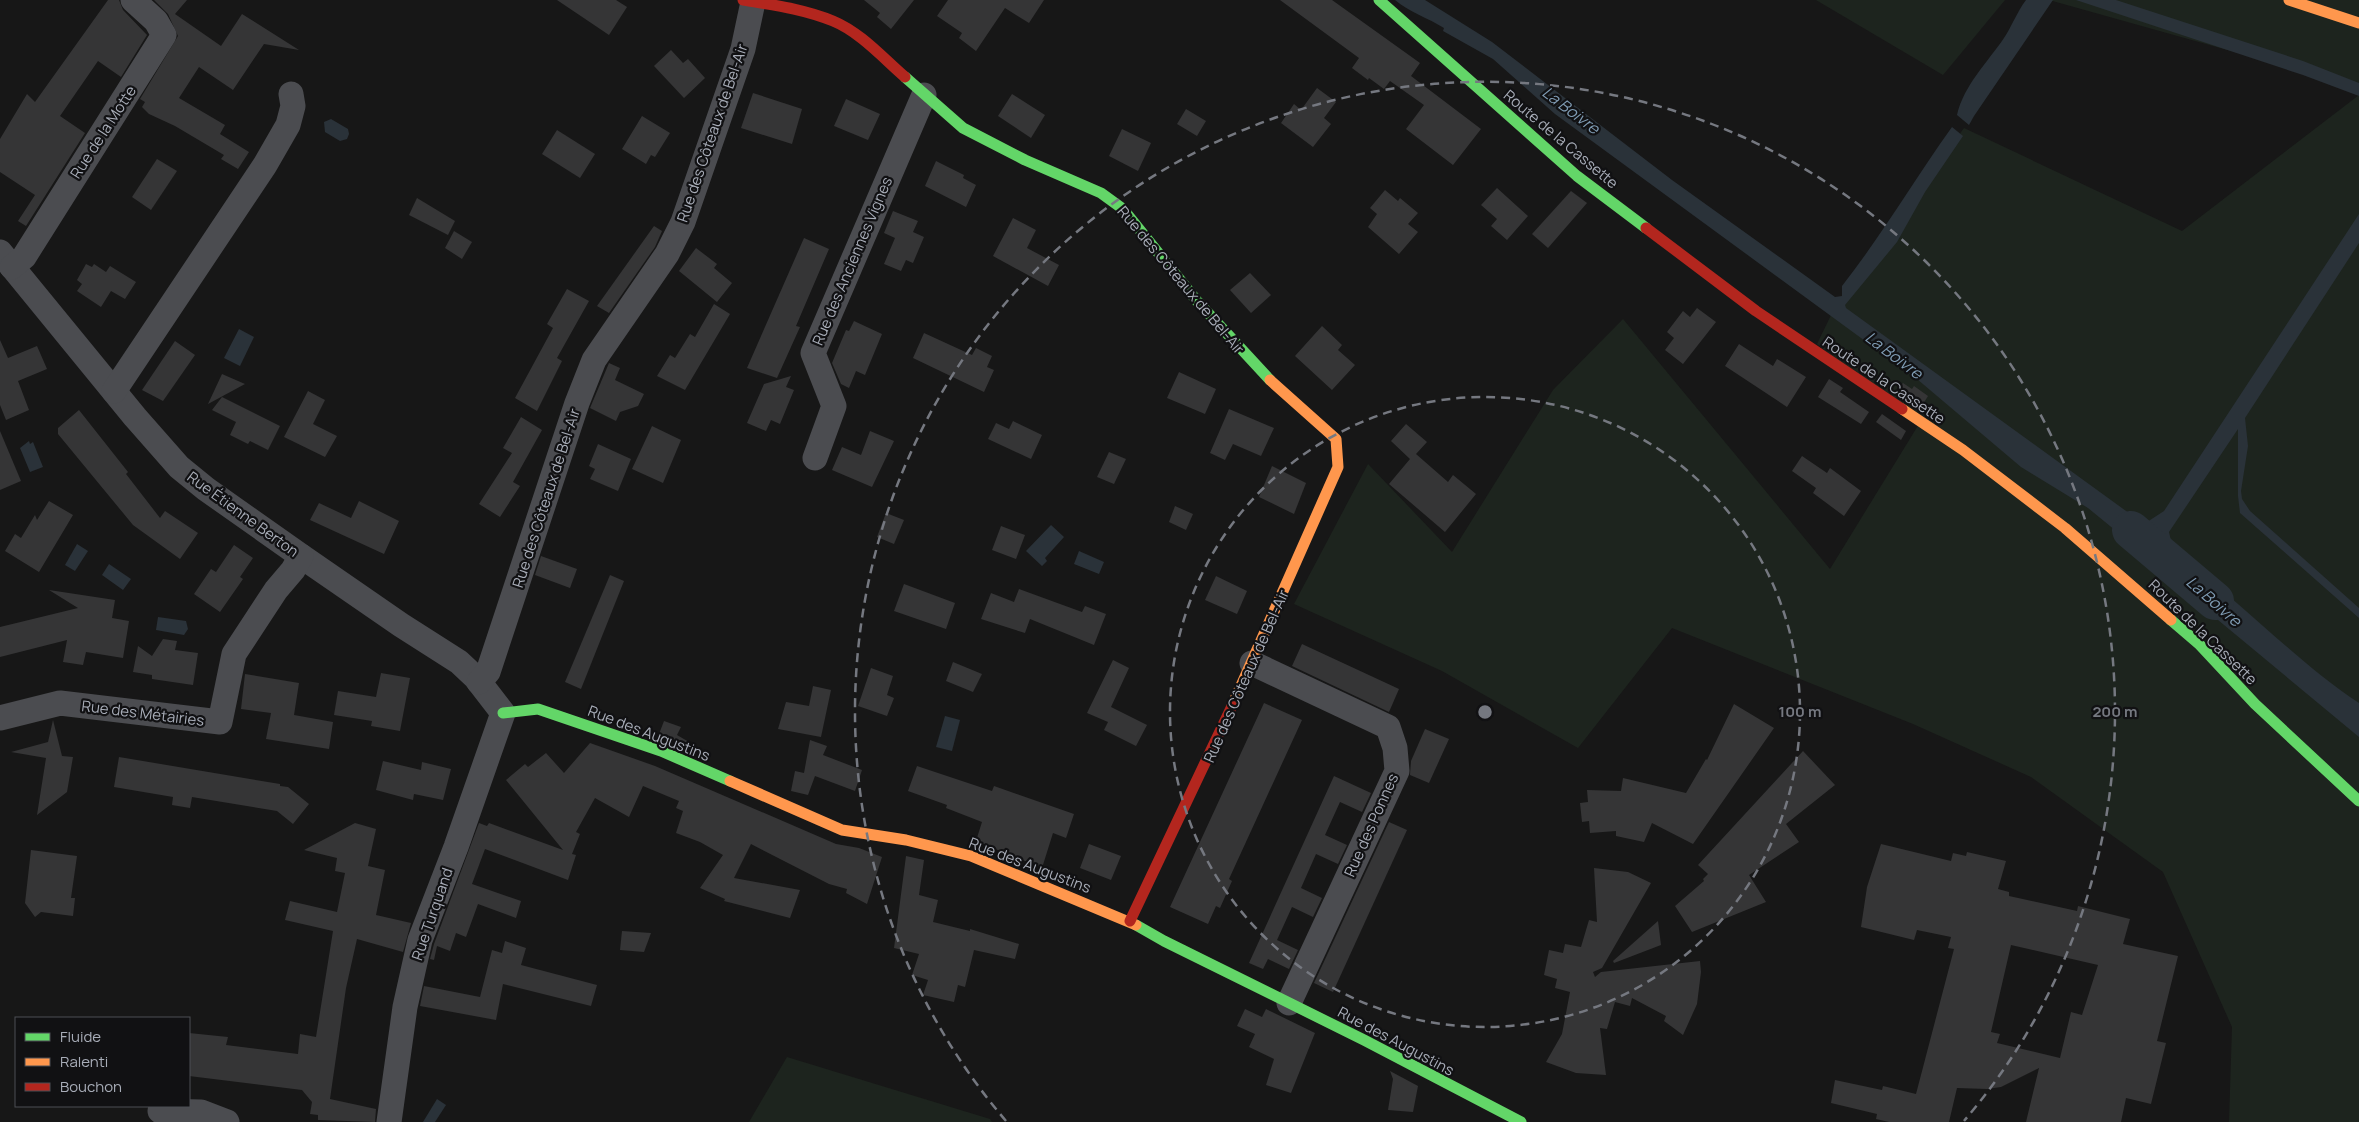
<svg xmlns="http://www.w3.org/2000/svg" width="2359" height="1122" viewBox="0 0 2359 1122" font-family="Manrope,sans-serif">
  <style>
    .green { fill: #1d241e }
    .water { fill: #2a3239 }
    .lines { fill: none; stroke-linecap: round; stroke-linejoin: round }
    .river { stroke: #2a3239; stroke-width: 38 }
    .building { fill: #353536; fill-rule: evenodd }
    .street { stroke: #4b4c50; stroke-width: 25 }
    .fast { stroke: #63d668; stroke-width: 11 }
    .slow { stroke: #ff974d; stroke-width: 11 }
    .jam { stroke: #b3261e; stroke-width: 11 }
    .ring { fill: none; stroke: #757880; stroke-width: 2.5; stroke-dasharray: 9 6 }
    .labels { text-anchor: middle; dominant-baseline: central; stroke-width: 4.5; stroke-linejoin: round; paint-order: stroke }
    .street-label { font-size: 15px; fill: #a8adb8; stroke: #111113 }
    .water-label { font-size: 16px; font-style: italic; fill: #7f9bb3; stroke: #111113 }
    .centre { fill: #757880; stroke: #111113; stroke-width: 2.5 }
    .ring-label { font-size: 15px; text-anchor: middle; font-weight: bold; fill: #757880; stroke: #111113; stroke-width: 4.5; stroke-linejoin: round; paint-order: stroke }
  </style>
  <rect width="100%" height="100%" fill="#171717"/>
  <g class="green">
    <polygon points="1816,0 2005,0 1943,75"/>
    <polygon points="2049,0 2359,0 2359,87"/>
    <polygon points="2359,95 2359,1122 2229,1122 2232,1027 2163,872 2031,777 1913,724 1672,628 1578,748 1442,671 1294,604 1368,464 1452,552 1553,390 1623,319 1830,569 1919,424 1817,344 1833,311 1964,128 2182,231"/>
    <polygon points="787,1057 990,1119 992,1122 749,1122"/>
  </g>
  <g class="water">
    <path d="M 1395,0 L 1425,0 L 1492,42 L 1672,180 L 1835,297 L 1842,296 L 1842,286 C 1882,235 1914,180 1952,127 L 1963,136 L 1925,192 L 1897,242 L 1845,305 L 1846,308 L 2144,524 L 2164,511 L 2359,214 L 2359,243 L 2245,418 L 2248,446 L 2241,491 L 2242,499 L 2250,511 L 2359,608 L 2359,618 L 2240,513 L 2238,496 L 2238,429 L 2169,532 L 2174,554 L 2165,571 L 2088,508 L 2021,467 L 1917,379 L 1555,114 L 1493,59 L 1443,31 L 1444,28 C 1428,18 1409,12 1395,0 Z"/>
    <path d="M 2026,0 L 2053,0 L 1974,116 L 1969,125 L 1957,115 C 1964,85 1987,63 2004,38 C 2012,26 2017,12 2026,0 Z"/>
    <polygon points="2076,0 2116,0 2303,61 2359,83 2359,96 2303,75"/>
    <polygon points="331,119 348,129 349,134 347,139 340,141 325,132 324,122"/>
    <polygon points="239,329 254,337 240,366 224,358"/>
    <polygon points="29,441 30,444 33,442 43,467 30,472 20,448"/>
    <polygon points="1051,525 1064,537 1045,558 1047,561 1042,566 1026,551"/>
    <polygon points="77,544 88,551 75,571 65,565"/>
    <polygon points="1079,551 1104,562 1099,574 1074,564"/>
    <path d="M 2181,559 C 2244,603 2295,661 2359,703 L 2359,737 L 2171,581 Z"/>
    <polygon points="109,564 131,579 123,590 102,575"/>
    <polygon points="158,617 186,621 188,629 184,635 156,630"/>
    <polygon points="945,716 960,720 952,751 936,747"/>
    <polygon points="437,1099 446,1105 435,1122 423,1122"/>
  </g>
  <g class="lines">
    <polyline class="river" points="2131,530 2215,601"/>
  </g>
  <g class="building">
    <polygon points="108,0 119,0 123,10 147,35 121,77 98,61 60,116 85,133 26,226 18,221 35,195 0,172 0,139 27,94 35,102"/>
    <polygon points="154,0 187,0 175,14 221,46 242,14 299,50 264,44 233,90 199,67 179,98 225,125 220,134 249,152 238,169 221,159 224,155 175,126 149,114 142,107 145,102 140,99 178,36 168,14"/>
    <polygon points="557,0 616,0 627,7 609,35"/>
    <polygon points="864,0 914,0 891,29 877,17 880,13"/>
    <polygon points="948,0 1044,0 1029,23 1005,8 976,51 959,38 962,33 937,16"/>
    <polygon points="1280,0 1332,0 1420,63 1411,76 1481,129 1453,165 1406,129 1424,105 1390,81 1384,89 1369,78 1368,80 1352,68 1359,58"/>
    <polygon points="671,50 683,63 688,59 705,78 684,98 654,66"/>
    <polygon points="1317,88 1336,102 1324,118 1331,124 1313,147 1281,123 1294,104 1301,110"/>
    <polygon points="753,93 802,109 792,144 741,128"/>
    <polygon points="1012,94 1045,115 1031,138 998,116"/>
    <polygon points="846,99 880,114 868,140 834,126"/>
    <polygon points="1186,109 1206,121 1197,136 1177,124"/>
    <polygon points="642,116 670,133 655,157 651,155 646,164 622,149"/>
    <polygon points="1122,129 1151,143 1138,171 1109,156"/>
    <polygon points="557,130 595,154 580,178 542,154"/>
    <polygon points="157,159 177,171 151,210 132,197"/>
    <polygon points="936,161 964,175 963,178 976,185 966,207 925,186"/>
    <polygon points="1497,188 1528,216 1507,240 1491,226 1497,219 1481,205"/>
    <polygon points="1385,190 1398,201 1400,198 1418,213 1408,224 1418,232 1399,254 1368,227 1377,214 1370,208"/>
    <polygon points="1571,191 1587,203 1548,248 1532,234"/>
    <polygon points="417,198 455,221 448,235 409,215"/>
    <polygon points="893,211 918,221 913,232 924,237 913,263 906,260 901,271 884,264 895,238 884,233"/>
    <polygon points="1013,218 1036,230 1027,248 1059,265 1048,286 993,256"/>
    <polygon points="654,226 662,231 655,247 609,313 597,306"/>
    <polygon points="454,231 472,242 462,259 445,248"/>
    <polygon points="804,238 829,249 796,326 800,327 777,378 747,368"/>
    <polygon points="696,248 717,264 714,268 732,283 717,302 679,271"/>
    <polygon points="86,264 92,267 94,264 106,272 110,266 136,282 125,299 111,291 101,307 77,291 82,284 77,280"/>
    <polygon points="1250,273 1271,295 1251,313 1230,290"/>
    <polygon points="567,289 589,301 557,358 562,361 537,411 515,398 553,328 547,324"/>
    <polygon points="714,304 730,314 685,390 657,376 670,355 675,358 690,334 695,337"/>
    <polygon points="1697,308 1716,322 1683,364 1665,350 1674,338 1667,332 1683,311 1690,317"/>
    <polygon points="854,321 882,334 865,375 856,371 849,388 841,384 832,363 846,330 849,331"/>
    <polygon points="1322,326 1342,345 1338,350 1355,365 1332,390 1295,356"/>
    <polygon points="924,333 972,355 976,348 992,356 987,367 994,370 984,392 913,358"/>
    <polygon points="0,340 8,358 37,346 47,369 18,381 29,410 6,420 0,405"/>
    <polygon points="175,341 195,355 163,401 142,390"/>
    <polygon points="1739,344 1773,366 1777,359 1806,377 1787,407 1725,366"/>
    <polygon points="609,363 620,368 615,380 644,394 638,406 620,412 616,421 590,408"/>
    <polygon points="1179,372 1216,389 1205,414 1167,398"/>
    <polygon points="222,374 245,384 208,404"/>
    <polygon points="791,376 786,387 794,390 780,424 771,420 766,431 747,423 764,384"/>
    <polygon points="1829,379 1843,388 1840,392 1869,412 1861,424 1818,397"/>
    <polygon points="1903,383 1912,389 1914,386 1928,396 1923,404 1899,388"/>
    <polygon points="308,391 325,400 313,424 337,436 325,457 284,437"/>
    <polygon points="222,397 280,426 268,450 250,441 248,444 230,435 236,422 212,410"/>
    <polygon points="1229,409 1274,428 1261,456 1233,444 1225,460 1210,453"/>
    <polygon points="79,410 128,472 126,474 160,518 165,511 198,533 180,559 133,525 58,434 58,428"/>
    <polygon points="1882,414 1906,431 1901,440 1876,422"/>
    <polygon points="521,417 542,430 513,482 520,486 500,517 479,504 512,453 503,448"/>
    <polygon points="1013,421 1042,435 1031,459 988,439 996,423 1009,429"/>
    <polygon points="1406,424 1427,442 1416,454 1448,482 1453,475 1476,494 1445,532 1389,484 1410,459 1391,441"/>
    <polygon points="652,426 681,440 663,483 632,469"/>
    <polygon points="0,431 21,481 0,490"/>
    <polygon points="870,431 894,441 872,487 832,470 842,447 861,455"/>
    <polygon points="598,444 631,459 618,491 590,479 595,469 589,466"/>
    <polygon points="1109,452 1126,459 1114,484 1097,477"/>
    <polygon points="1802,456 1827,473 1830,468 1861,491 1844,516 1813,493 1816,488 1792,471"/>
    <polygon points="1272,466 1306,483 1294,514 1259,497"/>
    <polygon points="49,501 73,515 39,572 5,551 15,534 21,538 35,515 37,520"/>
    <polygon points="359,501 399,521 384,554 310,520 319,503 351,518"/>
    <polygon points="1175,506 1193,514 1186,530 1169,522"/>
    <polygon points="886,513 904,520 894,544 877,537"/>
    <polygon points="1001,526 1025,535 1016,559 992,550"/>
    <polygon points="234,545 253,558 240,577 243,579 220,612 194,594 211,569 216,572"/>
    <polygon points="541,556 577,569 570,588 535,575"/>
    <polygon points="610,575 624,581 581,689 565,682"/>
    <polygon points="1216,576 1247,591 1237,614 1205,600"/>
    <polygon points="904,584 955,603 946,629 894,611"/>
    <polygon points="1019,589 1082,612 1085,606 1106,614 1094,645 1030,619 1025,633 981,619 991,593 1014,602"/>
    <polygon points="49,590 115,600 112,618 129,621 123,658 86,652 83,665 63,662 67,640 0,657 0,627 78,608"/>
    <polygon points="163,639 177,641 175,650 198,653 193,685 152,679 152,675 133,672 138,646 152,656"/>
    <polygon points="1302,644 1399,689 1389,712 1292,666"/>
    <polygon points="1113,660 1129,668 1111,707 1147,725 1136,746 1104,730 1108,722 1087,713"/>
    <polygon points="953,662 982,674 973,692 946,681"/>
    <polygon points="871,668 893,676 887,695 894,698 887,716 858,706"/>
    <polygon points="381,673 410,678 400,731 371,726 372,721 334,715 338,691 376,697"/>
    <polygon points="245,674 299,683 294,715 333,722 329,749 266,739 271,713 241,709"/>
    <polygon points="813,686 831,690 821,737 778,729 786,702 809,706"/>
    <polygon points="1264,703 1302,720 1229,879 1232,881 1220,908 1216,906 1208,924 1170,907"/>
    <polygon points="1734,704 1774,728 1693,844 1652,823 1644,842 1616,836 1616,831 1590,833 1589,821 1582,822 1580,803 1588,802 1587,790 1621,791 1623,778 1686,793 1706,759 1707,760"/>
    <polygon points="53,720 62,756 73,757 67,792 37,815 46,758 11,752 48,742"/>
    <polygon points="664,721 681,727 677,735 689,742 687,745 659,734"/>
    <polygon points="1425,729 1449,739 1429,783 1410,775 1411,761"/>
    <polygon points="810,740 827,746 823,755 862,770 855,791 815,776 808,795 791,791 795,771 804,773"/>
    <polygon points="590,743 655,766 836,844 859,848 882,857 867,904 846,893 847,889 829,884 751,844 734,878 800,890 790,918 724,901 725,899 700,888 723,855 700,842 676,833 683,811 676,808 679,801 643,786 629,817 595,798 576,832 580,834 572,854 576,855 568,880 485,849 472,884 521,901 516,918 478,904 466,937 456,933 450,951 437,946 434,960 430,959 434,944 479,823 487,826 489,823 563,850 506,780 525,764 528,767 546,753 564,773"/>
    <polygon points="1803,751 1835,785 1786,824 1799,842 1749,875 1766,902 1692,932 1675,906 1704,881 1703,879 1708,874 1698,865"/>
    <polygon points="119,757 280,784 280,786 288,787 309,804 293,824 277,811 192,797 190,808 172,805 173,797 114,787"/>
    <polygon points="383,761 421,770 422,762 451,769 443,800 414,794 413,800 376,790"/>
    <polygon points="917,766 992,791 994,786 1074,814 1066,838 1053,833 1042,868 976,841 982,822 946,808 947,805 908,791"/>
    <polygon points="1334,776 1371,793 1362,812 1340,802 1325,835 1347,845 1338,864 1316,854 1301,888 1322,898 1313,917 1292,907 1277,940 1298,950 1289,969 1268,959 1263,969 1249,963"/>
    <polygon points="1389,822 1407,830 1333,992 1314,983"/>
    <polygon points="355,823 376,829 368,866 385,870 376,915 411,923 403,952 357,939 346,988 330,1099 376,1109 375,1122 318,1120 318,1115 310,1114 312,1102 302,1090 189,1076 189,1033 228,1037 226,1045 298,1054 300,1034 316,1037 333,931 285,920 290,901 337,912 345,873 335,871 337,858 304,850"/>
    <polygon points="1089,844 1121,856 1111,880 1080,868"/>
    <path d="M 1881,844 L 1951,861 L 1953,853 L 1966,856 L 1967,852 L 2006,861 L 1998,889 L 2009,892 L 2009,896 L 2077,911 L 2078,906 L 2130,919 L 2123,944 L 2178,956 L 2157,1041 L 2166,1043 L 2151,1104 L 2126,1098 L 2121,1122 L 2026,1122 L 2039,1068 L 2001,1087 L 1987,1089 L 1957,1088 L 1949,1122 L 1889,1122 L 1876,1119 L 1877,1114 L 1831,1103 L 1835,1080 L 1882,1090 L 1883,1086 L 1916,1094 L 1954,949 L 1948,948 L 1951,937 L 1917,930 L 1914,940 L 1861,927 L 1867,887 ZM 2011,945 L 2098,965 L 2082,1015 L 2071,1012 L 2060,1058 L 1997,1043 L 2000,1034 L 1991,1032 Z"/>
    <polygon points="31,850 77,856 71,898 75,898 73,916 41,912 35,917 25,903"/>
    <polygon points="906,856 924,860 919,895 938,900 933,922 970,931 970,929 1019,944 1015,959 974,950 965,987 958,985 954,1002 923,995 928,980 912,975 919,954 894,948"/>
    <polygon points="1594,868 1628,872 1651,883 1602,968 1593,972 1595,977 1601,972 1700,961 1701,972 1697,1004 1683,1035 1664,1021 1666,1016 1632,998 1630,1006 1615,1002 1607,1029 1600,1028 1606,1075 1576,1073 1546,1062 1562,1034 1570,992 1555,988 1557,979 1544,975 1549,950 1563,953 1565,944 1581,947 1589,920 1597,922"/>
    <polygon points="1658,921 1661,945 1614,963 1613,961"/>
    <polygon points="622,931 651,933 644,952 620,950"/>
    <polygon points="505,941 526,948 521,965 597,985 591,1006 503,984 496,1020 420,1006 424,986 480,997 492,950 502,953"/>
    <polygon points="1245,1009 1262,1017 1266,1009 1315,1033 1291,1093 1266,1085 1274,1059 1249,1047 1255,1034 1237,1026"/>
    <polygon points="1390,1071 1418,1086 1413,1112 1388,1110 1393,1079"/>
  </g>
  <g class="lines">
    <g class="street">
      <polyline points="0,252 135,417 179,467 206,489 301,556 401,625 459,662 476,678 503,713 456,847 420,940 405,1007 389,1122"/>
      <polyline points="12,267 24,257 164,35 156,21 133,0"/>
      <polyline points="114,391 265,165 288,125 293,106 291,94"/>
      <polyline points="815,458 834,406 813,353 924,95"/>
      <polyline points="1252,663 1388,727 1395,748 1397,771 1289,1003"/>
      <polyline points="479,682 488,672 577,403 594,360 667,254 683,222 743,49 753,2"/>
      <polyline points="0,718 60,703 220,722 234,654 276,590 293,570 301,556"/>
      <polyline points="160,1111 201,1112 227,1122"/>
    </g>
    <g class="fast">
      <polyline points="1379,0 1577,176 1646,228"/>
      <polyline points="905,77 963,128 1025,160 1101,193 1123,209 1197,301 1270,380"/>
      <polyline points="2171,620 2199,644 2255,704 2359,801"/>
      <polyline points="503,713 538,709 661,751 730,781"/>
      <polyline points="1136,925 1164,941 1364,1040 1521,1122"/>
    </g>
    <g class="slow">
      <polyline points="2289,0 2359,23"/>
      <polyline points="1902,409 1963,450 2065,528 2171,620"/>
      <polyline points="1232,706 1338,467 1336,439 1270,380"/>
      <polyline points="730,781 842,830 906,840 971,856 1136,925"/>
    </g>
    <g class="jam">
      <path d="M 743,0 C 773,5 804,9 833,21 C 860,32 883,58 905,77"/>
      <polyline points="1646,228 1756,311 1902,409"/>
      <polyline points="1130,921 1232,706"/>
    </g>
  </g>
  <g class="ring">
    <circle cx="1485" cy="712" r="315"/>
    <path d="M1006 1121A630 630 0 1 1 1964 1121"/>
  </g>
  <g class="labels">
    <g class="street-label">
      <text transform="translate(103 132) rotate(-57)">Rue de la Motte</text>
      <text transform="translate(712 133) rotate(-71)">Rue des Côteaux de Bel-Air</text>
      <text transform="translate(1561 139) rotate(40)">Route de la Cassette</text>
      <text transform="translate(852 261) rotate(-67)">Rue des Anciennes Vignes</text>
      <text transform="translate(1181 280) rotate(50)">Rue des Côteaux de Bel-Air</text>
      <text transform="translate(1884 380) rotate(34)">Route de la Cassette</text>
      <text transform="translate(546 498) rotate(-72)">Rue des Côteaux de Bel-Air</text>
      <text transform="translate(243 514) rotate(36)">Rue Étienne Berton</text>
      <text transform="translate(2203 632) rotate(44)">Route de la Cassette</text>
      <text transform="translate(1246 676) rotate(-66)">Rue des Côteaux de Bel-Air</text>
      <text transform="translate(143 713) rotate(7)">Rue des Métairies</text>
      <text transform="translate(649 733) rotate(21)">Rue des Augustins</text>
      <text transform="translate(1371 825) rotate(-66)">Rue des Ponnes</text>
      <text transform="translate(1030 865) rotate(21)">Rue des Augustins</text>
      <text transform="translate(432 914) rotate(-71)">Rue Turquand</text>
      <text transform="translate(1396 1041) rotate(28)">Rue des Augustins</text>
    </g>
    <g class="water-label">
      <text transform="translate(1571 110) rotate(37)">La Boivre</text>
      <text transform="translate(1894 355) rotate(37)">La Boivre</text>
      <text transform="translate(2214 601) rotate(41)">La Boivre</text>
    </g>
  </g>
  <circle cx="1485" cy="712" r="8" class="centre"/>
  <g class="ring-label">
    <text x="1800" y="717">100 m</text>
    <text x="2115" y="717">200 m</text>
  </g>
  <rect x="15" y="1017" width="175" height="90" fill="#111113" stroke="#4d4f55"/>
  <rect x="25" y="1033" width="25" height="8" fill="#63d668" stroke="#4d4f55"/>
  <text x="60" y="1042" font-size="15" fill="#a8adb8">Fluide</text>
  <rect x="25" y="1058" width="25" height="8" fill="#ff974d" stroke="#4d4f55"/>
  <text x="60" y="1067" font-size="15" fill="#a8adb8">Ralenti</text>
  <rect x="25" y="1083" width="25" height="8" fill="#b3261e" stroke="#4d4f55"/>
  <text x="60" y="1092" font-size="15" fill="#a8adb8">Bouchon</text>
</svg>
